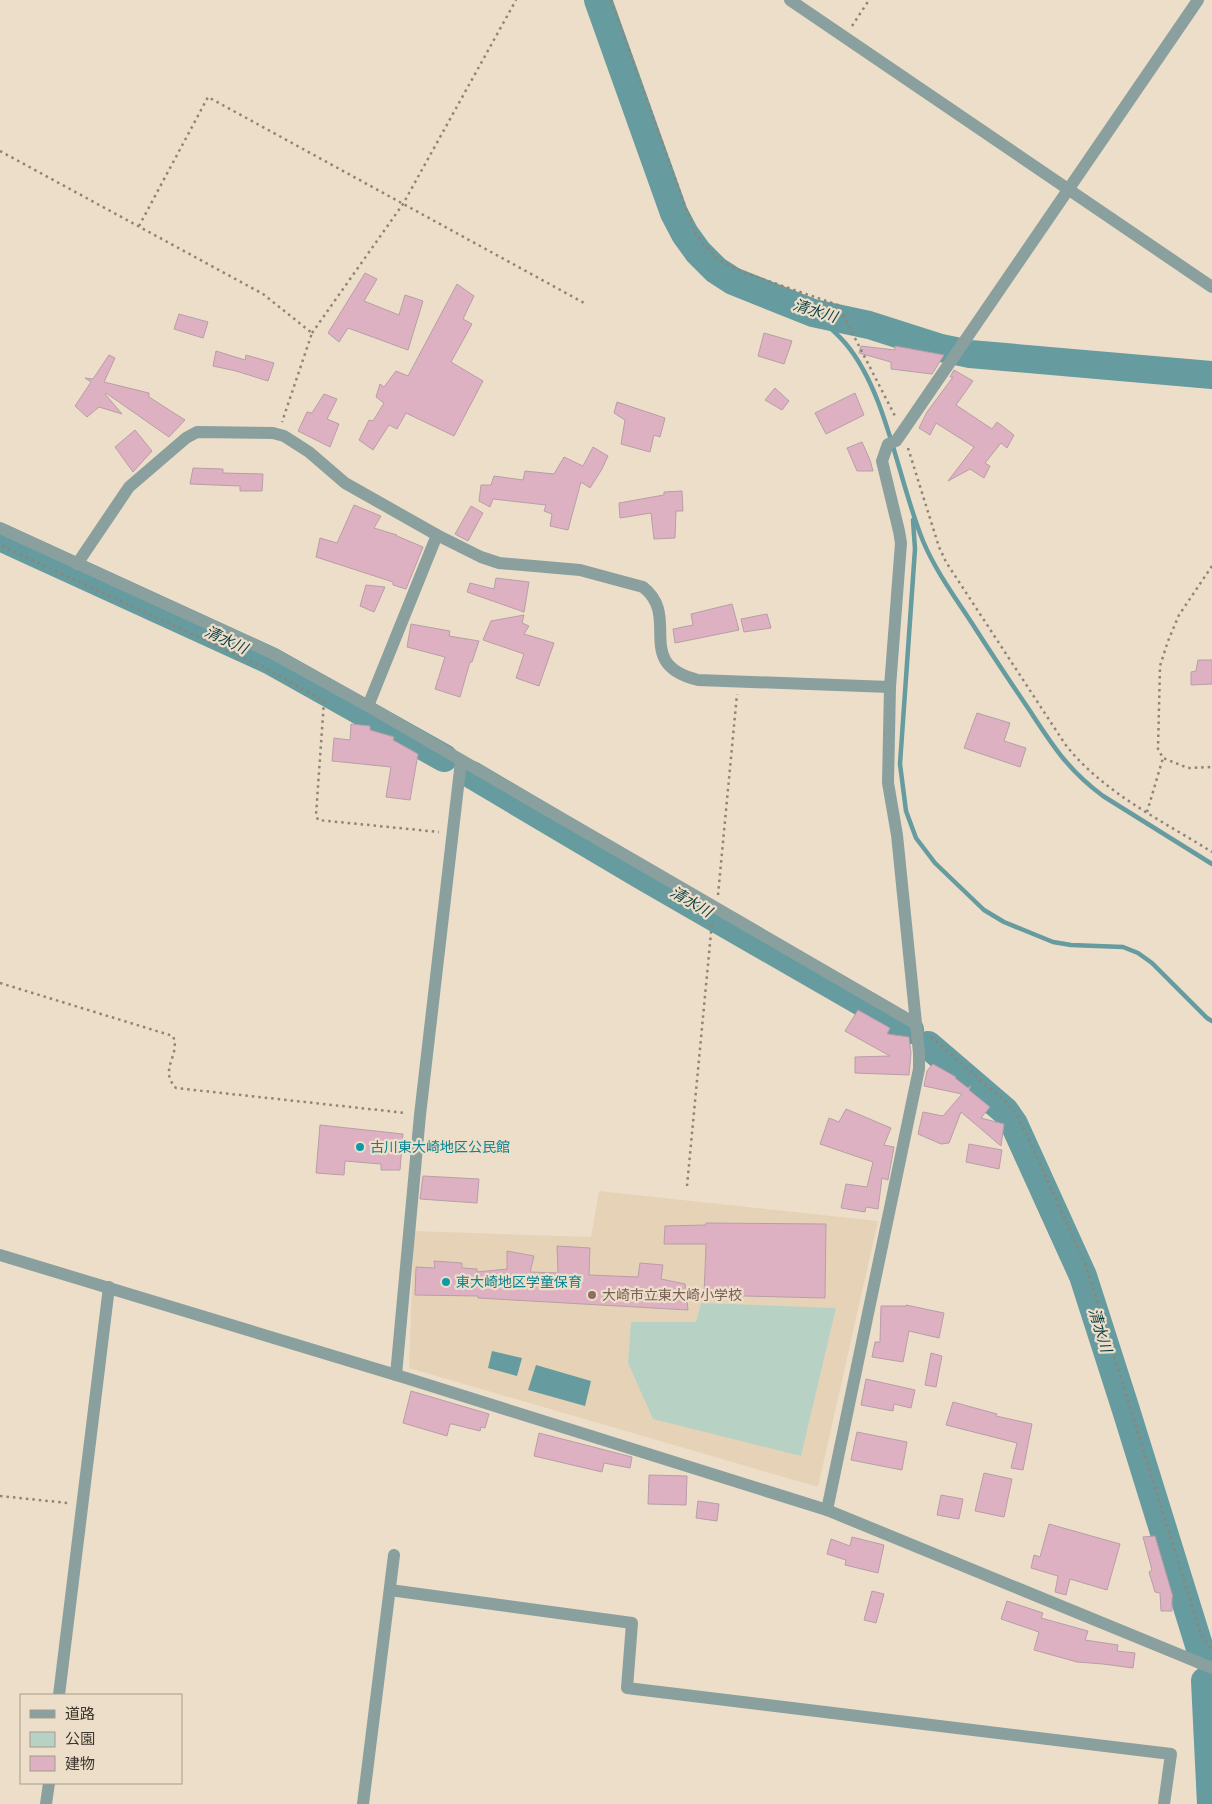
<svg xmlns="http://www.w3.org/2000/svg" width="1212" height="1804" viewBox="0 0 1212 1804" font-family="'Varela Round','Noto Sans JP',sans-serif">
  <style>
    .built { fill: #e6d3b7 }
    .green { fill: #b7d2c4 }
    .water { fill: #669b9f }
    .lines { fill: none; stroke-linecap: round; stroke-linejoin: round }
    .stream { stroke: #669b9f; stroke-width: 4.5 }
    .river { stroke: #669b9f; stroke-width: 28 }
    .building { fill: #ddb1c2; stroke: #b89ea7 }
    .path { stroke: #8f8577; stroke-width: 2.5; stroke-dasharray: 2.5 4; stroke-linecap: butt }
    .minor { stroke: #89a09f; stroke-width: 12 }
    .tertiary { stroke: #89a09f; stroke-width: 12 }
    .culture-dot { fill: #0f9aa8; stroke: #eddec9; stroke-width: 2 }
    .education-dot { fill: #8d6e63; stroke: #eddec9; stroke-width: 2 }
    .labels { text-anchor: middle; dominant-baseline: central; stroke-width: 4.5; stroke-linejoin: round; paint-order: stroke }
    .culture-label { font-size: 14px; fill: #0d838f; stroke: #eddec9; text-anchor: start }
    .education-label { font-size: 14px; fill: #785e54; stroke: #eddec9; text-anchor: start }
    .water-label { font-size: 15px; font-style: italic; fill: #0a3e41; stroke: #eddec9 }
  </style>
  <rect width="100%" height="100%" fill="#eddec9"/>
  <polygon class="built" points="599,1191 878,1221 818,1487 409,1368 414,1231 591,1237"/>
  <polygon class="green" points="701,1303 836,1308 801,1456 653,1419 628,1363 631,1322 696,1322"/>
  <g class="water">
    <polygon points="492,1351 522,1358 517,1376 488,1368"/>
    <polygon points="536,1365 591,1381 585,1406 528,1390"/>
  </g>
  <g class="lines">
    <g class="stream">
      <path d="M 813,313 C 825,323 836,332 846,344 C 887,393 898,480 923,541 C 936,572 957,600 975,628 C 993,656 1011,683 1030,711 C 1053,746 1068,770 1103,796 L 1212,864"/>
      <polyline points="913,520 915,549 900,764 906,811 916,838 935,863 984,910 1004,922 1053,942 1071,945 1123,947 1138,953 1152,963 1207,1018 1212,1021"/>
    </g>
    <g class="river">
      <polyline points="598,0 674,213 685,234 698,252 716,270 733,281 813,313 869,325 941,348 970,354 1212,375"/>
      <polyline points="0,537 271,661 444,758"/>
      <polyline points="472,775 644,877 910,1030"/>
      <polyline points="928,1045 1005,1111 1014,1124 1083,1276 1126,1410 1202,1655"/>
      <polyline points="1205,1681 1211,1804"/>
    </g>
  </g>
  <g class="building">
    <polygon points="365,273 377,279 364,301 399,315 405,295 423,301 408,350 348,328 339,342 328,333"/>
    <polygon points="457,284 474,296 463,319 472,324 451,362 483,381 454,436 406,413 397,429 389,425 373,450 359,440 369,420 373,421 384,403 376,397 380,384 384,387 396,371 408,376"/>
    <polygon points="179,314 208,322 203,338 174,329"/>
    <polygon points="764,333 792,341 784,364 758,356"/>
    <polygon points="861,346 895,350 895,346 944,355 932,374 891,369 891,362 859,353"/>
    <polygon points="216,351 245,360 246,355 274,363 268,381 236,371 213,366"/>
    <polygon points="109,355 115,358 104,382 149,393 149,397 185,420 169,437 106,393 105,394 122,414 99,407 87,417 75,406 91,382 85,378 93,379"/>
    <polygon points="954,370 973,381 956,405 992,429 997,422 1014,435 1007,448 1001,443 985,463 990,466 984,478 970,469 948,481 974,447 936,423 930,435 919,428 927,412 953,377 950,377"/>
    <polygon points="775,388 789,401 782,410 765,400"/>
    <polygon points="855,393 864,415 826,434 815,413"/>
    <polygon points="324,394 337,399 327,419 339,424 330,447 298,431 307,412 312,413"/>
    <polygon points="617,402 665,418 660,437 654,435 650,452 621,444 625,420 614,413"/>
    <polygon points="135,430 152,451 133,472 115,447"/>
    <polygon points="862,442 870,460 873,471 857,471 847,448"/>
    <polygon points="593,447 608,456 602,469 590,488 581,482 568,530 550,526 552,514 544,511 546,505 493,499 490,507 479,501 481,485 491,485 494,476 523,480 525,471 554,474 564,457 583,466"/>
    <polygon points="193,468 223,469 223,473 263,474 262,491 240,491 240,486 190,484"/>
    <polygon points="682,491 683,511 676,511 675,538 654,539 651,513 620,518 619,503 664,495 664,492"/>
    <polygon points="354,505 381,516 374,528 397,535 397,536 423,547 406,589 393,585 393,582 316,557 320,538 337,543"/>
    <polygon points="471,506 483,513 468,541 455,534"/>
    <polygon points="496,578 529,582 524,612 467,592 470,583 494,589"/>
    <polygon points="366,585 385,587 374,612 360,606"/>
    <polygon points="732,604 739,630 675,643 673,629 693,625 691,614"/>
    <polygon points="767,614 771,628 744,632 741,619"/>
    <polygon points="524,615 522,623 529,626 524,634 554,643 539,686 516,678 524,654 483,640 491,621"/>
    <polygon points="411,624 450,631 449,636 479,641 472,662 470,662 460,697 435,689 445,657 407,647"/>
    <polygon points="1198,660 1212,660 1212,684 1191,685 1191,672 1196,671"/>
    <polygon points="977,713 1010,723 1004,741 1026,748 1020,767 964,748"/>
    <polygon points="351,724 370,726 370,730 394,737 393,740 418,754 410,800 386,797 391,767 332,761 334,738 350,740"/>
    <polygon points="858,1010 890,1028 887,1034 909,1037 911,1053 909,1075 855,1073 855,1057 890,1056 845,1031"/>
    <polygon points="933,1064 956,1077 955,1078 968,1088 971,1086 969,1090 990,1107 981,1118 1004,1124 1001,1146 961,1112 949,1143 941,1144 918,1134 923,1112 943,1116 962,1094 924,1086 927,1071"/>
    <polygon points="846,1109 891,1128 884,1145 894,1147 888,1180 882,1178 878,1209 866,1207 865,1212 841,1208 846,1184 867,1187 873,1162 820,1144 829,1118 839,1122"/>
    <polygon points="320,1125 403,1134 400,1170 381,1170 381,1164 345,1161 344,1175 316,1173"/>
    <polygon points="969,1144 1002,1150 999,1169 966,1162"/>
    <polygon points="423,1176 479,1179 477,1203 420,1199"/>
    <polygon points="706,1223 826,1224 825,1298 704,1295 706,1244 664,1244 665,1226 706,1225"/>
    <polygon points="557,1246 590,1248 589,1275 638,1277 640,1263 663,1265 661,1279 685,1284 688,1310 478,1298 478,1296 415,1295 416,1267 435,1268 434,1261 462,1263 462,1268 477,1269 477,1272 507,1269 507,1251 534,1256 530,1272 558,1273"/>
    <polygon points="906,1305 944,1313 939,1338 909,1331 903,1362 872,1357 875,1342 880,1342 881,1306 906,1306"/>
    <polygon points="931,1353 942,1356 936,1387 925,1385"/>
    <polygon points="866,1379 915,1390 911,1408 894,1404 893,1411 861,1405"/>
    <polygon points="411,1391 489,1414 485,1428 481,1427 480,1431 452,1424 450,1424 447,1436 403,1423"/>
    <polygon points="953,1402 997,1414 996,1416 1032,1424 1023,1470 1011,1468 1017,1443 946,1425"/>
    <polygon points="857,1432 907,1442 902,1470 851,1460"/>
    <polygon points="539,1433 632,1457 630,1468 604,1463 602,1472 534,1456"/>
    <polygon points="984,1473 1012,1479 1004,1517 975,1511"/>
    <polygon points="649,1475 687,1476 686,1505 648,1504"/>
    <polygon points="941,1495 963,1499 959,1519 937,1515"/>
    <polygon points="698,1501 719,1504 717,1521 696,1518"/>
    <polygon points="1049,1524 1120,1544 1107,1590 1070,1579 1066,1595 1055,1592 1058,1576 1031,1568 1034,1555 1040,1557"/>
    <polygon points="1155,1536 1173,1597 1172,1597 1172,1611 1161,1611 1160,1593 1155,1592 1149,1572 1152,1570 1143,1537"/>
    <polygon points="852,1537 884,1545 878,1573 845,1565 846,1560 827,1554 831,1539 850,1546"/>
    <polygon points="872,1591 884,1594 876,1623 864,1620"/>
    <polygon points="1007,1601 1043,1613 1041,1618 1088,1631 1085,1640 1118,1645 1117,1651 1135,1653 1133,1668 1103,1664 1077,1662 1034,1650 1039,1632 1001,1619"/>
  </g>
  <g class="lines">
    <g class="path">
      <polyline points="611,0 694,231 704,245 720,261 745,273 838,305 896,418"/>
      <polyline points="852,26 869,0"/>
      <polyline points="0,151 263,294 312,333 282,422"/>
      <polyline points="139,226 208,97 586,304"/>
      <polyline points="312,333 403,204 516,0"/>
      <path d="M 908,448 L 939,547 L 946,562 L 1065,744 C 1102,792 1161,820 1212,852"/>
      <polyline points="2,546 267,669 324,701 316,815 318,820 439,832"/>
      <polyline points="1212,566 1179,615 1168,641 1160,666 1158,749 1163,758 1188,768 1212,767"/>
      <polyline points="1147,812 1163,758"/>
      <polyline points="718,895 737,694"/>
      <path d="M 0,983 L 173,1036 C 181,1056 158,1069 176,1088 L 406,1113"/>
      <polyline points="931,1037 1006,1102 1016,1114 1025,1131 1085,1263 1201,1635 1212,1651"/>
      <polyline points="687,1186 712,922"/>
      <polyline points="0,1496 68,1503"/>
    </g>
    <g class="minor">
      <polyline points="0,528 272,653 368,706 916,1024"/>
      <path d="M 77,564 L 129,487 L 186,438 L 197,432 L 273,433 L 284,436 L 309,452 L 345,483 L 437,535 L 481,557 L 499,563 L 580,570 L 643,587 C 682,617 632,664 698,680 L 890,687"/>
      <polyline points="368,706 437,535"/>
      <polyline points="0,1255 406,1378 827,1510 1212,1668"/>
      <polyline points="396,1375 420,1115 461,761"/>
      <polyline points="827,1510 919,1069 919,1053 897,835 888,783 890,687 901,543 899,531 882,461 888,444 896,441 903,431 1198,0"/>
      <polyline points="390,1590 632,1623 627,1688 1171,1754 1164,1804"/>
      <polyline points="59,1695 109,1287"/>
      <polyline points="46,1804 49,1783"/>
      <polyline points="363,1804 394,1555"/>
    </g>
    <polyline class="tertiary" points="790,0 1212,287"/>
  </g>
  <g class="culture-dot">
    <circle cx="360" cy="1147" r="5"/>
    <circle cx="446" cy="1282" r="5"/>
  </g>
  <circle class="education-dot" cx="592" cy="1295" r="5"/>
  <g class="labels">
    <g class="culture-label">
      <text x="370" y="1147">古川東大崎地区公民館</text>
      <text x="456" y="1282">東大崎地区学童保育</text>
    </g>
    <g class="education-label">
      <text x="602" y="1295">大崎市立東大崎小学校</text>
    </g>
    <g class="water-label">
      <text transform="translate(815 311) rotate(17)">清水川</text>
      <text transform="translate(226 640) rotate(25)">清水川</text>
      <text transform="translate(691 902) rotate(30)">清水川</text>
      <text transform="translate(1100 1330) rotate(73)">清水川</text>
    </g>
  </g>
  <rect x="20" y="1694" width="162" height="90" fill="#eddec9" stroke="#a69b8b"/>
  <rect x="30" y="1710" width="25" height="8" fill="#89a09f" stroke="#a69b8b"/>
  <text x="65" y="1719" font-size="15" fill="#3c362e">道路</text>
  <rect x="30" y="1732" width="25" height="15" fill="#b7d2c4" stroke="#a69b8b"/>
  <text x="65" y="1744" font-size="15" fill="#3c362e">公園</text>
  <rect x="30" y="1756" width="25" height="15" fill="#ddb1c2" stroke="#a69b8b"/>
  <text x="65" y="1769" font-size="15" fill="#3c362e">建物</text>
</svg>
